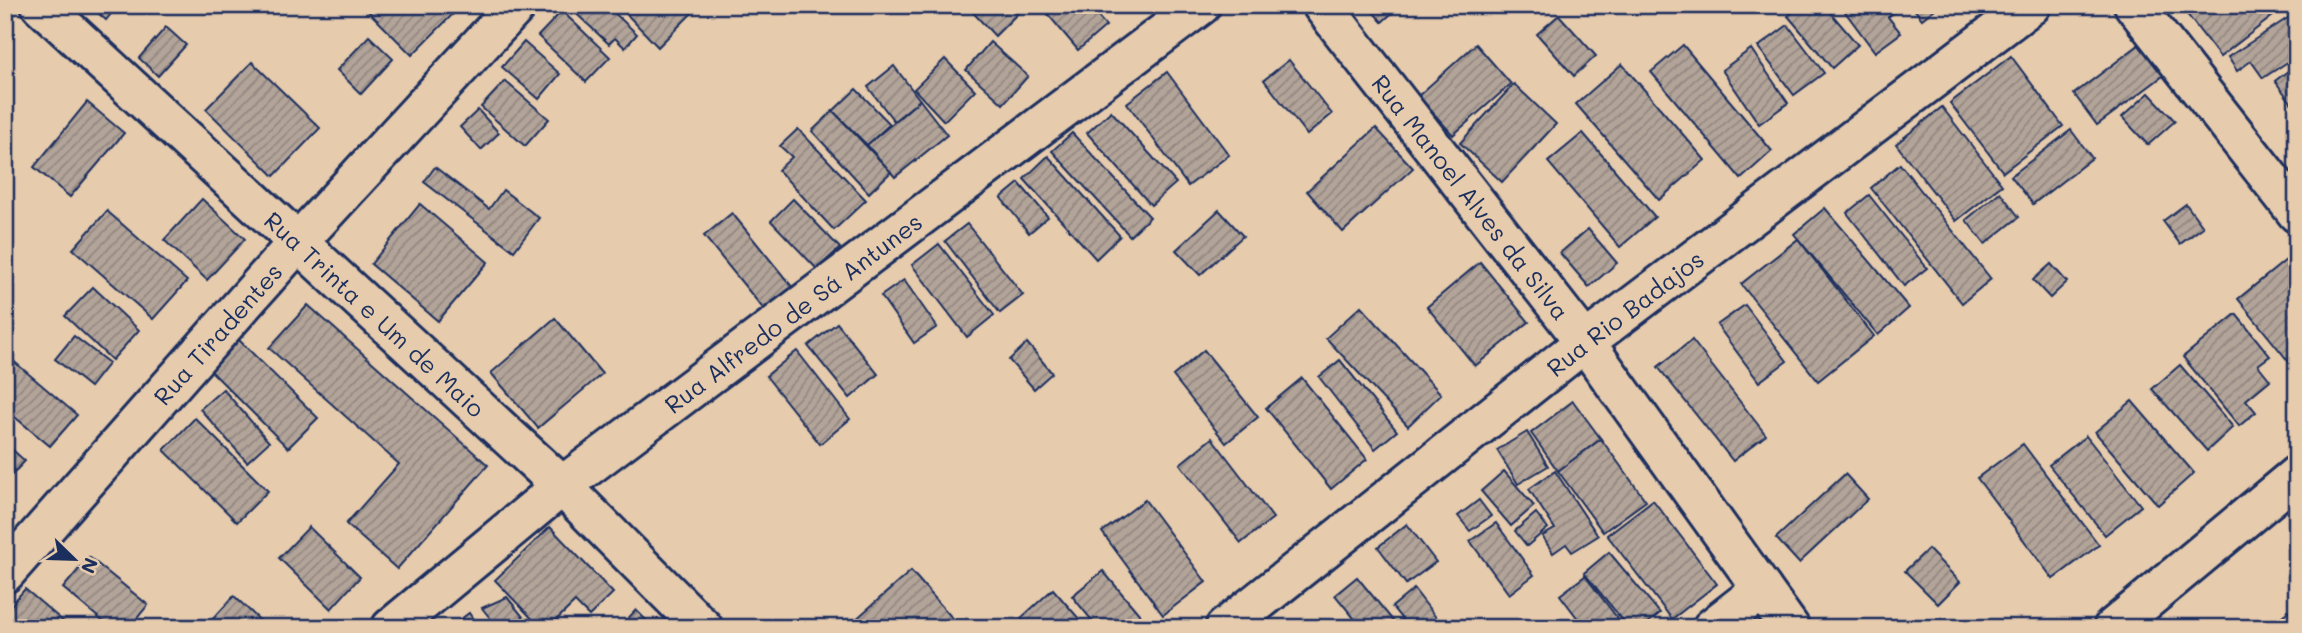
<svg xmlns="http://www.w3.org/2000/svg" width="2302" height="633" viewBox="0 0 2302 633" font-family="Mali,sans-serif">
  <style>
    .building { fill: url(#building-hatch); stroke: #1b2f5e; stroke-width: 2 }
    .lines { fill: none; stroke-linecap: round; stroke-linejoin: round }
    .street-casing { stroke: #1b2f5e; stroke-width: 44 }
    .street { stroke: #e6cbad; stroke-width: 38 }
    .labels { text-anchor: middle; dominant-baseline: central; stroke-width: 5; stroke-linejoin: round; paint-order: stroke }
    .street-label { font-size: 24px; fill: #1b2f5e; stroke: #e6cbad }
  </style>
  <defs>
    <pattern id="building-hatch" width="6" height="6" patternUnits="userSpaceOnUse" patternTransform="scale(1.75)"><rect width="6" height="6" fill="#b3a499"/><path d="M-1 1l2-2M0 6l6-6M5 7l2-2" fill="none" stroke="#918680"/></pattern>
  </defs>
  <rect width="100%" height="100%" fill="#e6cbad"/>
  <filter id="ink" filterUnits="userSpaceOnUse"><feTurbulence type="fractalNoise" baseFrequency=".0143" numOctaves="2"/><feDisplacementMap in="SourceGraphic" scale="14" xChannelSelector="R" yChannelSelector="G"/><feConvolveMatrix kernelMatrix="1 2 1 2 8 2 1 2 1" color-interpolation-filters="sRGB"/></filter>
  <g filter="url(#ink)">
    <g class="building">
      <polygon points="89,5 118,5 106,20"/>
      <polygon points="362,5 448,5 455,12 412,55"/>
      <polygon points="567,5 606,5 637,34 625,48 615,38 609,44"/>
      <polygon points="618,5 685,5 692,13 658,47"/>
      <polygon points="966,5 1026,5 995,36"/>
      <polygon points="1040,5 1088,5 1106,26 1078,50"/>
      <polygon points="1367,5 1401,5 1382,22"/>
      <polygon points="1800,5 1824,5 1858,45 1832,68 1788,16"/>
      <polygon points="1840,5 1901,5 1902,7 1888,17 1901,33 1875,52"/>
      <polygon points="1911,5 1940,5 1922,19"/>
      <polygon points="2180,5 2287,5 2220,57"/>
      <polygon points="562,11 610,57 586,82 538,36"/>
      <polygon points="2297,12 2297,56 2263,78 2251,61 2237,71 2228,57"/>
      <polygon points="1559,15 1596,56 1574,76 1537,34"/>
      <polygon points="1788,25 1824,73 1794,95 1758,47"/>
      <polygon points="166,27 186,45 158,76 139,58"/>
      <polygon points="369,36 393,59 361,94 337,70"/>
      <polygon points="2144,41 2167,73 2097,125 2074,94"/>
      <polygon points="524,42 560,74 539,99 502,67"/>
      <polygon points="990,42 1028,76 1003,104 966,70"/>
      <polygon points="1476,44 1511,84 1453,135 1418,96"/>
      <polygon points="1683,45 1772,151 1741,179 1651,72"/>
      <polygon points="1751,49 1788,103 1759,124 1722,70"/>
      <polygon points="2011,56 2063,126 2003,172 1950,103"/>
      <polygon points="945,59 975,90 944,121 914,89"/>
      <polygon points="1289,60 1332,114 1307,135 1264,80"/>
      <polygon points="252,62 320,128 274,176 206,109"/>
      <polygon points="1622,64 1705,160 1659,200 1576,104"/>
      <polygon points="2297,64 2297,108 2296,109 2275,81"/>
      <polygon points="894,66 920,100 894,121 868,87"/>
      <polygon points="1167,72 1229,155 1188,186 1127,103"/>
      <polygon points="505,81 549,119 525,146 481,107"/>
      <polygon points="1514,84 1556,124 1502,182 1460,143"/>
      <polygon points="856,89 890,124 867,145 833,111"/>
      <polygon points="2149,93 2175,121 2148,145 2122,117"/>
      <polygon points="920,100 947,135 895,177 867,145"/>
      <polygon points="87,102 124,133 70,197 34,167"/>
      <polygon points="1942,107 2002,185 1956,221 1896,144"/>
      <polygon points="478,110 499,133 481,150 460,127"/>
      <polygon points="833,111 891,172 869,193 812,131"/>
      <polygon points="1111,111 1176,183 1151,205 1087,133"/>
      <polygon points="1376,128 1413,168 1343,232 1307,191"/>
      <polygon points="798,129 866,200 834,230 778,170 792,157 780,146"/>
      <polygon points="2071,130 2092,158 2033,204 2011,176"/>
      <polygon points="1072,133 1150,217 1130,236 1052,151"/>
      <polygon points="1583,133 1655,217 1620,247 1548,162"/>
      <polygon points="1048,156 1120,236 1096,259 1024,179"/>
      <polygon points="1900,164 1991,279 1962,303 1871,188"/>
      <polygon points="435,167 489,209 503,190 539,218 514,251 424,182"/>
      <polygon points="1019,183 1048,217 1029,233 1001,198"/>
      <polygon points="2000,192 2019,217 1985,244 1966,220"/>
      <polygon points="1869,195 1927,268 1904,286 1847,213"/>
      <polygon points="202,199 245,239 207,280 164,240"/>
      <polygon points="793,199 840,248 817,269 771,221"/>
      <polygon points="420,204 488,262 438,321 371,264"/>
      <polygon points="2186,204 2203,227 2180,244 2163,221"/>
      <polygon points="1825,208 1909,308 1878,335 1794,234"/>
      <polygon points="1219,210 1243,236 1200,275 1176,250"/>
      <polygon points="107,211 187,281 153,319 73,249"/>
      <polygon points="732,213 793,288 766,312 704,236"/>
      <polygon points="967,224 1023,295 1000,313 945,241"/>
      <polygon points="1588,229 1617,263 1589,287 1560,253"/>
      <polygon points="1798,239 1874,336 1818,381 1741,284"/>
      <polygon points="939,244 994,315 967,337 912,265"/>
      <polygon points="2291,256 2297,263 2297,372 2238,299"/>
      <polygon points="1480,262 1529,322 1475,366 1427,307"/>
      <polygon points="2051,264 2067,282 2050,298 2033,280"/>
      <polygon points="904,280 937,327 914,343 881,296"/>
      <polygon points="93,287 139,330 112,360 65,316"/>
      <polygon points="308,305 488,465 397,569 346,524 399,464 269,348"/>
      <polygon points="1745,305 1787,361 1759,382 1717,325"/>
      <polygon points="1361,306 1441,394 1408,426 1326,338"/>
      <polygon points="2236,314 2270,356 2258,365 2270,380 2246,400 2256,412 2239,426 2183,357"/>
      <polygon points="555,318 602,374 538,428 491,373"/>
      <polygon points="837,323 878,374 850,398 808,346"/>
      <polygon points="74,336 109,363 90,387 55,359"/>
      <polygon points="239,340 318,418 288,448 209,369"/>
      <polygon points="1692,340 1766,435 1733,461 1658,367"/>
      <polygon points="1027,343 1052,373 1034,389 1009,360"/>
      <polygon points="1204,350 1258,417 1226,443 1173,376"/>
      <polygon points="797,351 850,419 820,444 766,376"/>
      <polygon points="11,359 77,415 50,446 5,409 5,366"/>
      <polygon points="1340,360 1397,431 1375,449 1319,377"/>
      <polygon points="2180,365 2233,427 2207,451 2152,389"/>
      <polygon points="1302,378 1367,459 1331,489 1266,408"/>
      <polygon points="223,389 269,442 247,462 200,409"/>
      <polygon points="1573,401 1601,439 1558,471 1531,433"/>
      <polygon points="2132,401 2194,473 2158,505 2095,432"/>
      <polygon points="195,418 268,491 237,522 164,450"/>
      <polygon points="1527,432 1548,466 1518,484 1497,450"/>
      <polygon points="2086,436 2141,506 2105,535 2049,465"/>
      <polygon points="1212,438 1273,518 1241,543 1180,464"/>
      <polygon points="1601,439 1646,501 1603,532 1558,471"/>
      <polygon points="5,443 25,461 5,482"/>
      <polygon points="2023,444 2099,545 2053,579 1977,478"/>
      <polygon points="1504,471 1534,506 1511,526 1481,491"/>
      <polygon points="1555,471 1598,536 1572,552 1566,544 1553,553 1542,536 1555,529 1529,489"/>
      <polygon points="1845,474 1868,499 1799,563 1776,538"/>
      <polygon points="1145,500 1206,582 1163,615 1102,532"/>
      <polygon points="1479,500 1491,516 1470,531 1458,516"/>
      <polygon points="1653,500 1717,584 1672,619 1607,535"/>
      <polygon points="1536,513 1548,528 1527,546 1515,531"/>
      <polygon points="1496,523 1534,575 1509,594 1470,541"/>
      <polygon points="1407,524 1436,562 1406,584 1378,547"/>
      <polygon points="309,527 360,577 331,609 279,558"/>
      <polygon points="550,527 613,593 589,616 575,602 548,628 541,628 495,580"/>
      <polygon points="1928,549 1960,582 1938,604 1905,571"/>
      <polygon points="1609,552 1660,613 1642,628 1629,628 1584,573"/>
      <polygon points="89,557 148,605 129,628 111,628 63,588"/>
      <polygon points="911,571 961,628 846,628"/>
      <polygon points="1103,571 1145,621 1137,628 1098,628 1072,596"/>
      <polygon points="1585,576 1625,628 1585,628 1560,595"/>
      <polygon points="1357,577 1399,628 1362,628 1335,595"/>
      <polygon points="25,589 71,628 5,628 5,612"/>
      <polygon points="1053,589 1087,628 1030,628 1021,618"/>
      <polygon points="1414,589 1444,628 1409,628 1392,607"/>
      <polygon points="234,596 268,628 218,628 211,621"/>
      <polygon points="507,597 532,628 498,628 482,608"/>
      <polygon points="2297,604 2297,628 2267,628"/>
      <polygon points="636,610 654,628 619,628"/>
      <polygon points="469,613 479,628 449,628"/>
    </g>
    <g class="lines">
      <defs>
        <g id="street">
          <path id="s1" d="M 41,5 L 562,486 L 703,628"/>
          <path id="s2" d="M 1322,5 L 1585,342 L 1790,628"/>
          <polyline points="2134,5 2297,213"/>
          <path id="s3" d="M 5,573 L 297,243 L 517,5"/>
          <path id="s4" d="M 391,628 L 562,486 L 1201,5"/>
          <path id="s5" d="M 1225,628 L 1585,342 L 2031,5"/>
          <polyline points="1712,628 1762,589"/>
          <polyline points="2113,628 2297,475"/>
        </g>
      </defs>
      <use href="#street" class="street-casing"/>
      <use href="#street" class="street"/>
    </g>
  </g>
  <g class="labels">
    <g class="street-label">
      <text stroke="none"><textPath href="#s2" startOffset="243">Rua Manoel Alves da Silva</textPath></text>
      <text stroke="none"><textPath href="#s4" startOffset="511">Rua Alfredo de Sá Antunes</textPath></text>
      <text stroke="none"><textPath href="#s5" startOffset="509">Rua Rio Badajos</textPath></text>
      <text stroke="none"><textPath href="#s1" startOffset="455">Rua Trinta e Um de Maio</textPath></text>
      <text stroke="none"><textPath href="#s3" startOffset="320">Rua Tiradentes</textPath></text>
    </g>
  </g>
  <rect width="2302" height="633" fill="none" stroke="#e6cbad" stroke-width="28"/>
  <rect x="14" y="14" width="2274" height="605" fill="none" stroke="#1b2f5e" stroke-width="2.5" filter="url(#ink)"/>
  <g transform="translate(74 559) rotate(113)" stroke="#e6cbad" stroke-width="5" paint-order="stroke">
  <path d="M0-5L12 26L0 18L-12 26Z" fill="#1b2f5e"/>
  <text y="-10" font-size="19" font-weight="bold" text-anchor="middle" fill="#1b2f5e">N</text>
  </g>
</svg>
